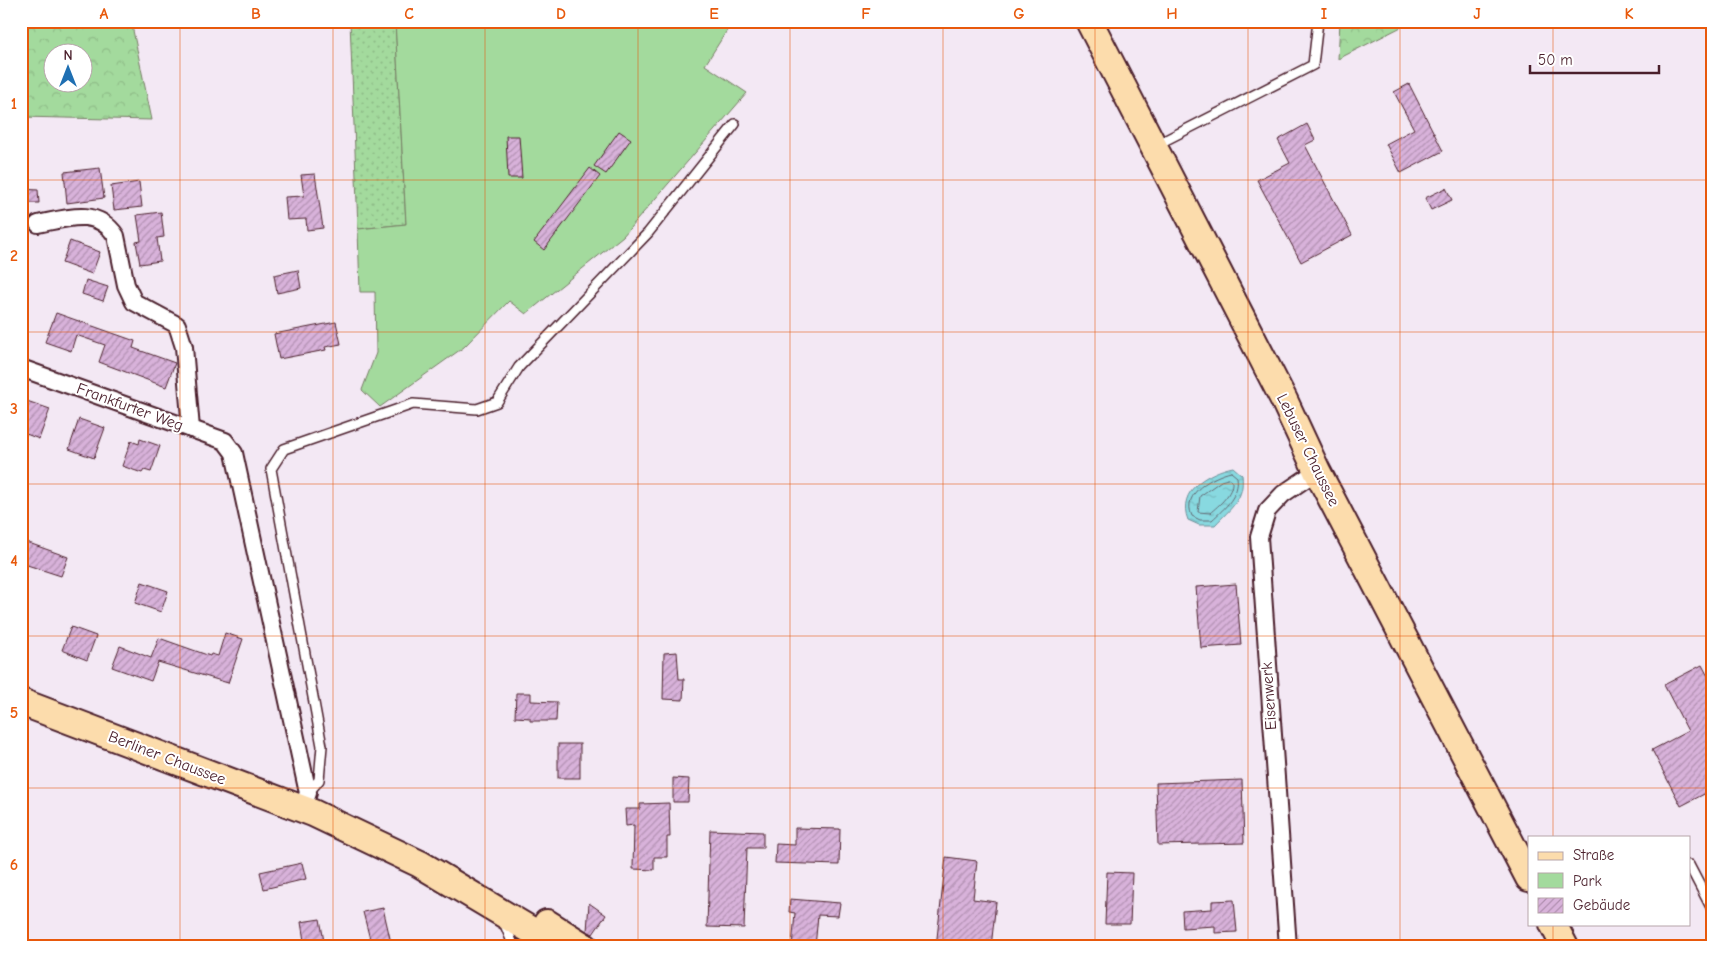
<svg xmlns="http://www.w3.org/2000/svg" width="1733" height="968" viewBox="0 0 1733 968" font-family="'Comic Neue',sans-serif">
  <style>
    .grass { fill: url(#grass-dots); stroke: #767c64 }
    .forest { fill: url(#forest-crowns); stroke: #767c64; fill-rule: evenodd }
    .green { fill: #a3da9d; stroke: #767c64 }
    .water { fill: url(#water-ripples); stroke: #6f8f98 }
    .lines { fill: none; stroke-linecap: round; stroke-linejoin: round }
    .shore { stroke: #636973; stroke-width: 1 }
    .building { fill: url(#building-hatch); stroke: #4a1f2b }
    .lane-casing { stroke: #4a1f2b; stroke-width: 12 }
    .street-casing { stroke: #4a1f2b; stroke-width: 20 }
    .primary-casing { stroke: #4a1f2b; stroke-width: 30 }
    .lane { stroke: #fff; stroke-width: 9 }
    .street { stroke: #fff; stroke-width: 16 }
    .primary { stroke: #fcdcac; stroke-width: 26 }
    .grid { fill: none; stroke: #e8590c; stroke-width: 1; stroke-opacity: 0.55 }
    .labels { text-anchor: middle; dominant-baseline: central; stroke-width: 4; stroke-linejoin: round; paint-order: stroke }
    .street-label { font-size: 16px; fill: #4a1f2b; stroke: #fff }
    .neatline { fill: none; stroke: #e8590c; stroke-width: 2 }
    .grid-label { font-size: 16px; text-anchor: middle; font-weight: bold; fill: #e8590c }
  </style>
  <defs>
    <pattern id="grass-dots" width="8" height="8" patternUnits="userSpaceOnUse" patternTransform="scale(1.25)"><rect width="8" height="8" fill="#a3da9d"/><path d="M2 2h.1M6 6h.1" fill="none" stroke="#8ebb87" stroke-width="1.8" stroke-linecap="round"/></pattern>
    <pattern id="forest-crowns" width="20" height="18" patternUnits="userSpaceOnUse" patternTransform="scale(1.25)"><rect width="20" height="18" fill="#a3da9d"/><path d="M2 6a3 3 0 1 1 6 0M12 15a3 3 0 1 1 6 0" fill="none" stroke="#8ebb87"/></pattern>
    <pattern id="water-ripples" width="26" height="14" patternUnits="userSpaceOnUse" patternTransform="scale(1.25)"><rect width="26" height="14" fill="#88d9e0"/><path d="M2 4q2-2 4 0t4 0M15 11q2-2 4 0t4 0" fill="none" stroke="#77bac0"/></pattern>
    <pattern id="building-hatch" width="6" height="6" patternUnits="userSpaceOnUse" patternTransform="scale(1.25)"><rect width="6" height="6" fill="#d8b2da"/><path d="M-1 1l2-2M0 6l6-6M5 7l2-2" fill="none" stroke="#b190b1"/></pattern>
  </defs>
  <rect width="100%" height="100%" fill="#f3e8f4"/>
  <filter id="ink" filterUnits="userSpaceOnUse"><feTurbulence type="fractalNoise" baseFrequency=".02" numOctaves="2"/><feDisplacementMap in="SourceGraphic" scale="10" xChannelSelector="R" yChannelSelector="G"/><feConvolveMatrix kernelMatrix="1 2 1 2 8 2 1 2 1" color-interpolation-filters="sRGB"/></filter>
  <g filter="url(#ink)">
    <polygon class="grass" points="350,21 395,21 406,224 358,229"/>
    <g class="forest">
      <path d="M 21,21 L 131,21 L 152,120 L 21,117 ZM 52,52 L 82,52 L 82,82 L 52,82 Z"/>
      <polygon points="1340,21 1413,21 1338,59"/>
    </g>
    <polygon class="green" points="395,21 733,21 705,65 747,93 623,236 526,314 509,301 464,347 380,407 362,390 376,353 375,292 360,292 358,229 406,224"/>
    <path class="water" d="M 1233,467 L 1242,475 C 1245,499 1231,508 1215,525 L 1199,525 L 1188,520 C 1176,490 1209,472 1233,467 Z"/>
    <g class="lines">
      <g class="shore">
        <path d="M 1231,472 L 1237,477 C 1240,495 1225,508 1212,520 L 1200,520 L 1192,516 C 1181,493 1213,476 1231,472 Z"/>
        <path d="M 1229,479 L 1232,481 C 1233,494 1219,505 1210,513 L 1198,512 L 1200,496 L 1221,481 Z"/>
      </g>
    </g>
    <g class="building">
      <polygon points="1409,84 1443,151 1401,173 1386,144 1414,129 1394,92"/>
      <polygon points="1307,124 1315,140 1305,145 1352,235 1301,262 1257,180 1290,163 1278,140"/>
      <polygon points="619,131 631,139 606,174 594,166"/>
      <polygon points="506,136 519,136 522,178 508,178"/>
      <polygon points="100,168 104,198 67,203 64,172"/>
      <polygon points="590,168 600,176 544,250 534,242"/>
      <polygon points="315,174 323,228 307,230 306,219 287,220 285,197 304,196 301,175"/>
      <polygon points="139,182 142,207 114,210 111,186"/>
      <polygon points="1446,188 1452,200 1431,210 1425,198"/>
      <polygon points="21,189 38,190 39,203 21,203"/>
      <polygon points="161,212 164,237 157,238 160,261 140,264 136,242 141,241 137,215"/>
      <polygon points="70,241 100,252 92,274 62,263"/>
      <polygon points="298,270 301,288 277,293 274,275"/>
      <polygon points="86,280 108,287 103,301 82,294"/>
      <polygon points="56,313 135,341 133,348 175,363 166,387 99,362 105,345 76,335 71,351 45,342"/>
      <polygon points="336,322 341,344 325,347 326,350 279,359 274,334"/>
      <polygon points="24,400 50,409 39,439 21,432 21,409"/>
      <polygon points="79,419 105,428 94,458 69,449"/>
      <polygon points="140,439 160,446 151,472 144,470 142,473 122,466 131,441 139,444"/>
      <polygon points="26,542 68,557 61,576 21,563"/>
      <polygon points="142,582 168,591 161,612 135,603"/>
      <polygon points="1236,584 1241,645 1201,648 1196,587"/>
      <polygon points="71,627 96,636 87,660 62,650"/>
      <polygon points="225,633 243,639 228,683 158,662 151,681 112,667 120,646 151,658 159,638 210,656 211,654 218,656"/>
      <polygon points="677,652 679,679 684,679 683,700 663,699 664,653"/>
      <polygon points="1702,665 1712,684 1712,790 1681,806 1652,750 1688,731 1664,685"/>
      <polygon points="516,693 531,693 531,701 557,702 556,721 530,721 530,718 515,717"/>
      <rect x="558" y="744" width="22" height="34"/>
      <polygon points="673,778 689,779 688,802 673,802"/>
      <polygon points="1242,780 1244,843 1158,845 1156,783"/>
      <polygon points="669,803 670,837 667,837 667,857 654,857 654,870 633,869 634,825 626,826 625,809 640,809 640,804"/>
      <polygon points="795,828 840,829 839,865 775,863 776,844 795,845"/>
      <polygon points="710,830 763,832 763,848 747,848 744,928 707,927"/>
      <polygon points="946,857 977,861 973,899 996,902 991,947 936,947"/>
      <polygon points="302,863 306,879 264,889 260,872"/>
      <polygon points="1107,872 1132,873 1130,924 1105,924"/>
      <polygon points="790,899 840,903 838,916 818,915 815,947 792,947 795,913 789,912"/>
      <polygon points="1234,900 1237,932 1215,933 1215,926 1183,928 1182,911 1212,909 1212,901"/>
      <polygon points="589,903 606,915 593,934 587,931"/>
      <polygon points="383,908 392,947 372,947 363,912"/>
      <polygon points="320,919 325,947 305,947 301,922"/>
    </g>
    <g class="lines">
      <defs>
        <g id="lane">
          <polyline points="1156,145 1313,65 1318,21"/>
          <polyline points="308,793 319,780 322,746 271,469 284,449 413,404 477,409 497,402 519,367 648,233 735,124"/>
          <polyline points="1689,865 1712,909"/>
          <polyline points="504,922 514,947"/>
        </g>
        <g id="street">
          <path d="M 38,224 C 67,218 97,207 116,236 L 126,285 L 134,302 L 177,325 L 184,347 L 191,429"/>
          <polyline points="21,368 225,441 234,453 308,793 302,809"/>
          <polyline points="1288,947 1259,537 1267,511 1283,494 1317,471"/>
        </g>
        <g id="primary">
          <polyline points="1089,21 1284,400 1317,471 1529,878"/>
          <polyline points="21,702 313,813 420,864 559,947"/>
          <polyline points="547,923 585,947"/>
          <polyline points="1553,924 1565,947"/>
        </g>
      </defs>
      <use href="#lane" class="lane-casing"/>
      <use href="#street" class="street-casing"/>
      <use href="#primary" class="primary-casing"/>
      <use href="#lane" class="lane"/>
      <use href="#street" class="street"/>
      <use href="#primary" class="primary"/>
    </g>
  </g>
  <path class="grid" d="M 180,21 L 180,947M 333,21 L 333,947M 485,21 L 485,947M 638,21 L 638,947M 790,21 L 790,947M 943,21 L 943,947M 1095,21 L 1095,947M 1248,21 L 1248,947M 1400,21 L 1400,947M 1553,21 L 1553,837M 21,180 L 1712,180M 21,332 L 1712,332M 21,484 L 1712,484M 21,636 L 1712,636M 21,788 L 1712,788M 1553,924 L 1553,947"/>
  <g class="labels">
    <g class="street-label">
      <text transform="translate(130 407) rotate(20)">Frankfurter Weg</text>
      <text transform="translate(1308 450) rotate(64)">Lebuser Chaussee</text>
      <text transform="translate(1269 696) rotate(-94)">Eisenwerk</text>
      <text transform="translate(167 758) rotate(21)">Berliner Chaussee</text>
    </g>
  </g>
  <rect width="1733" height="968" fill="none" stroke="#fff" stroke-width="55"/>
  <rect x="1528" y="836" width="162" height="90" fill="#ffffff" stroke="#b7a5aa"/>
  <rect x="1538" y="852" width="25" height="8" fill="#fcdcac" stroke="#b7a5aa"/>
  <text x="1573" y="860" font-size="15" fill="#4a1f2b">Straße</text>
  <rect x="1538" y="873" width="25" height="15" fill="#a3da9d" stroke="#b7a5aa"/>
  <text x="1573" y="886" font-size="15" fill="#4a1f2b">Park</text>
  <rect x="1538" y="898" width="25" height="15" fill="url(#building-hatch)" stroke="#b7a5aa"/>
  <text x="1573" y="910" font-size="15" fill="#4a1f2b">Gebäude</text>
  <g transform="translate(68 68)"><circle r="24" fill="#ffffff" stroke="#b7a5aa"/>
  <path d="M0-4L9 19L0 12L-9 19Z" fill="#1f6fb2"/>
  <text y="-8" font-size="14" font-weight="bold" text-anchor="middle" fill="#4a1f2b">N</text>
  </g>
  <path d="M1530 65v8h129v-8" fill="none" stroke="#4a1f2b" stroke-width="2.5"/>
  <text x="1538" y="65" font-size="15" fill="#4a1f2b" stroke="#ffffff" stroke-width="4" paint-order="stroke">50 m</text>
  <rect x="28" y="28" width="1678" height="912" class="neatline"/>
  <g class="grid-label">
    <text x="104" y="19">A</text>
    <text x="256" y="19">B</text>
    <text x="409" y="19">C</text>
    <text x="561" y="19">D</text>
    <text x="714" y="19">E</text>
    <text x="866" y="19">F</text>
    <text x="1019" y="19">G</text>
    <text x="1172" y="19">H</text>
    <text x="1324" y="19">I</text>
    <text x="1477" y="19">J</text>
    <text x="1629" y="19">K</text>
    <text x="14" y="109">1</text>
    <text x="14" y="261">2</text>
    <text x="14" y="414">3</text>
    <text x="14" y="566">4</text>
    <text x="14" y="718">5</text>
    <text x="14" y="870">6</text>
  </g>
</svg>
